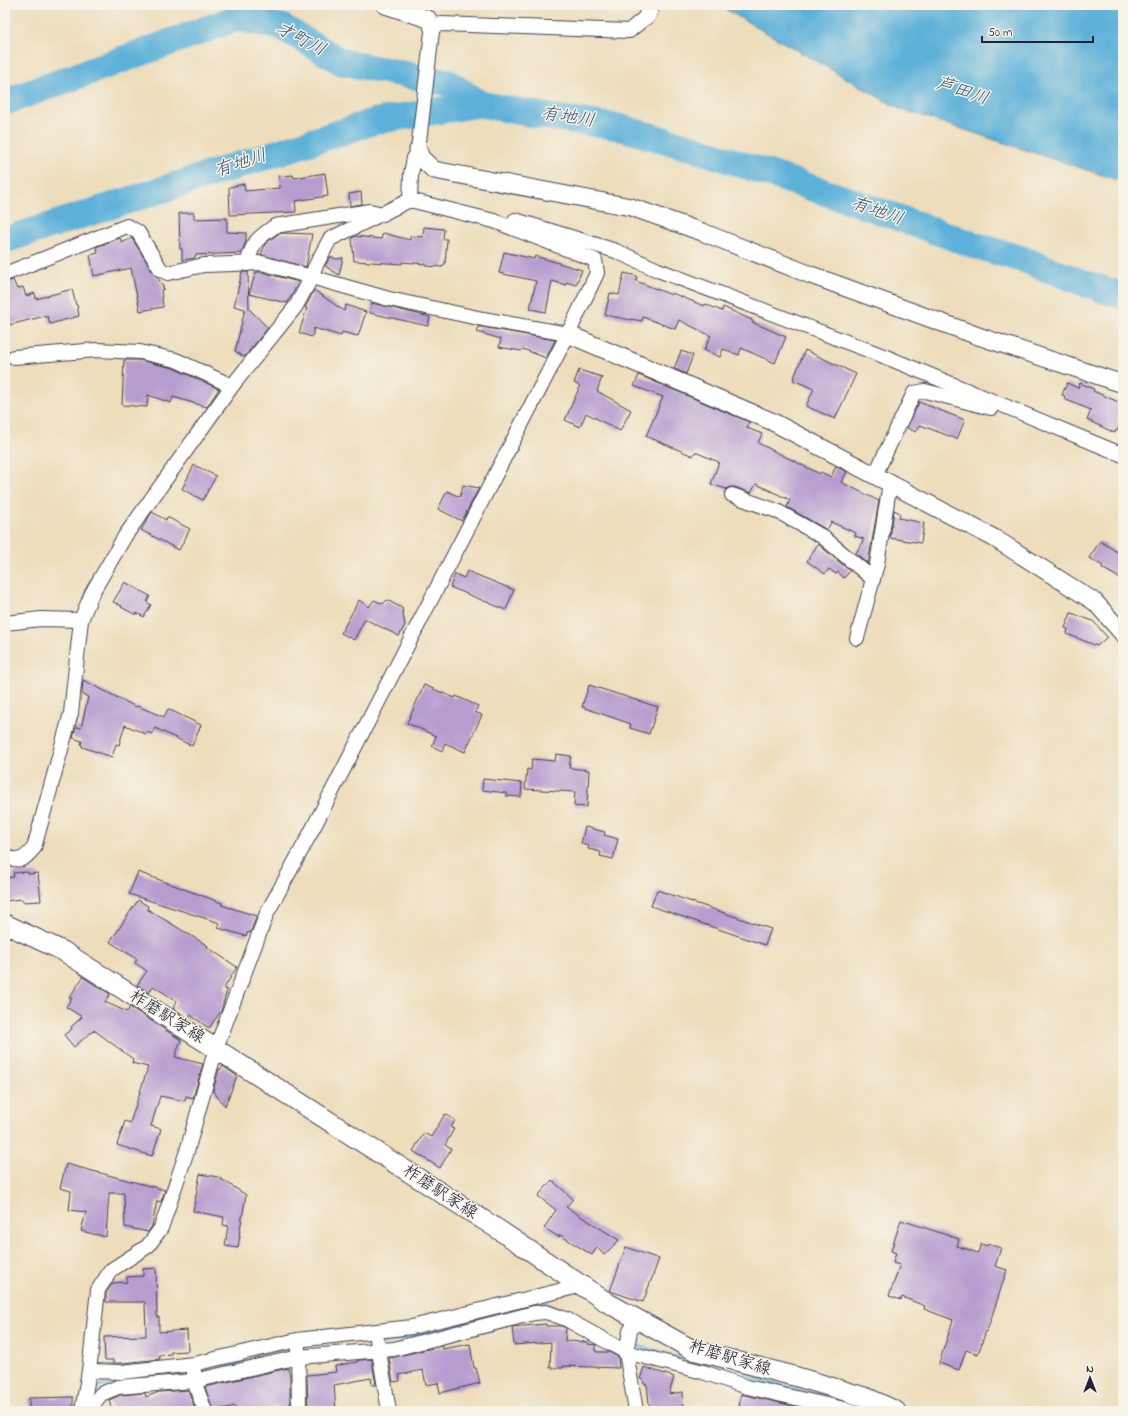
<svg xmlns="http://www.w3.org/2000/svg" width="1128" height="1416" viewBox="0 0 1128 1416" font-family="'Indie Flower','Klee One',sans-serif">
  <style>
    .water { fill: #5db1d9; stroke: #406a8a }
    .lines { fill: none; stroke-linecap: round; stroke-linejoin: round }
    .stream { stroke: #5db1d9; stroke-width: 4.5 }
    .river { stroke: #5db1d9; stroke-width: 27 }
    .building { fill: #b69dcf }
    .minor-casing { stroke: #403e4e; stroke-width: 16 }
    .tertiary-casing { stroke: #403e4e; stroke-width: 19 }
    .secondary-casing { stroke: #403e4e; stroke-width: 21 }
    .minor { stroke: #fff; stroke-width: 14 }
    .tertiary { stroke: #fff; stroke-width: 17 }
    .secondary { stroke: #fff; stroke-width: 19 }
    .labels { text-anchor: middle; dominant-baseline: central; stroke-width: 3; stroke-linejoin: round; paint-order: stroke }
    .street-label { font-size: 17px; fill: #22223b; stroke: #f7f3e8 }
    .water-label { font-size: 18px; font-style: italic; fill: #375472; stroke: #f7f3e8 }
  </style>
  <rect width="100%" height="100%" fill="#f7f3e8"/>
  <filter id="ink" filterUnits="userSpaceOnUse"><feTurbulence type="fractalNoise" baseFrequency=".025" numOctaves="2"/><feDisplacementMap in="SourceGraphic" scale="8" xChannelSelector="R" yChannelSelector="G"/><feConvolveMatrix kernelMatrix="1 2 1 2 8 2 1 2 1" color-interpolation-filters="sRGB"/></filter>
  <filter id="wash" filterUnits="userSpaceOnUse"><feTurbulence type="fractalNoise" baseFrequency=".012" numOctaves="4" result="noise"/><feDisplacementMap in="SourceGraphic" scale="16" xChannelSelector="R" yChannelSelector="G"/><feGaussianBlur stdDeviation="0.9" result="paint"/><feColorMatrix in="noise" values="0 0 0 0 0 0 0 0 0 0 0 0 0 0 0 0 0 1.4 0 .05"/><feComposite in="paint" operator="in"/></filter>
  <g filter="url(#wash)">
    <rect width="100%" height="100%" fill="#edddbb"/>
    <polygon class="water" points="718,5 1123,5 1123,182 898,108"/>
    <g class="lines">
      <g class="stream">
        <path d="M 528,1307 C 544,1303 550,1304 564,1312"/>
        <polyline points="384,1343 505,1313"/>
        <polyline points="630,1344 680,1359"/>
        <polyline points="220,1368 297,1351"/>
        <polyline points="716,1369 820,1396"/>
        <polyline points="167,1376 209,1370"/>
        <polyline points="93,1395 97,1386 110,1384"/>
        <polyline points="854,1405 872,1411"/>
      </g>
      <g class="river">
        <polyline points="5,102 237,18 282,27 342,62 449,83 480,104"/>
        <polyline points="5,240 376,121 480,104 544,116 618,127 696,149 857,203 977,246 1022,259 1081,282 1123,296"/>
      </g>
    </g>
    <g id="blocks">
      <g class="building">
        <polygon points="325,173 328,196 295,201 296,212 230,215 229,187 244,184 245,191 280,188 279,176 293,175 294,178"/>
        <polygon points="361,192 362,204 350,206 349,194"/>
        <polygon points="179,213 194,213 194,219 227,218 227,232 246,233 246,241 241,253 195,255 195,258 182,260 182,249 180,249"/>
        <polygon points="424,227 444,229 443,239 447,239 445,264 444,264 443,267 426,266 426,264 402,262 402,264 354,261 352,238 356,236 381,239 383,233 410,240 410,236 423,237"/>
        <polygon points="283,233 312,234 306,267 261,255 265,244 278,234"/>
        <polygon points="120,238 122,243 132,238 154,274 158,278 164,289 161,290 163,307 140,311 131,268 94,276 90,255 98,253 96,247"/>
        <polygon points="504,252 534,259 535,256 582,270 576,285 566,282 566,285 552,281 546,312 530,309 536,281 499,273"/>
        <polygon points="330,257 337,259 343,258 339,275 325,266"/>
        <polygon points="242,272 248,272 249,309 268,328 244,357 235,351 245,309 234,306"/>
        <polygon points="256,272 261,272 299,282 287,303 249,294"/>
        <polygon points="624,273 637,276 636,281 672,295 672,293 704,306 705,304 722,311 723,307 752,320 752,322 786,337 775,363 741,348 739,355 723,349 720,357 704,350 711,336 679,320 675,329 643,317 642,321 631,319 631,320 605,315 610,293 619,295"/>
        <polygon points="13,280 17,289 23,287 26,296 35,293 36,299 72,289 76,305 77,305 79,316 50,324 48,317 45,317 45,316 5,326 5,282"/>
        <polygon points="314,290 344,311 346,305 366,312 358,336 342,332 341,336 314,328 312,337 299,333 307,308 305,308"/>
        <polygon points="372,303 430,317 428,326 370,313"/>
        <polygon points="478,327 482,327 555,340 546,358 523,349 521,351 499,347 501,339 477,332"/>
        <polygon points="805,350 856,374 835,419 806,406 814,389 793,380"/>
        <polygon points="681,351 693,355 686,374 674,369"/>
        <polygon points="124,360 139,360 173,368 219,389 207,407 173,397 171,403 148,395 147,407 122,405"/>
        <polygon points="579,370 602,377 597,391 631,410 620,431 586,413 580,427 565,420 580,386 574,383"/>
        <polygon points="639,375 749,422 747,428 762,434 758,443 820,474 821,472 831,477 836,466 847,472 841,482 879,501 868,564 856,553 864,539 855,536 856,533 831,522 827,530 787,507 790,500 756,484 751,493 735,487 730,487 726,489 711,484 719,462 695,452 693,456 646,436 663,397 634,386"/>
        <polygon points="1067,383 1078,388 1080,383 1094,389 1093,391 1123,404 1123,417 1117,431 1116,430 1115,433 1087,420 1091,410 1064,399 1065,396 1062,395"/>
        <polygon points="919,402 965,420 957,439 920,425 916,432 907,428"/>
        <polygon points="194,465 216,476 203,500 182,489"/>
        <polygon points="463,485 479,488 462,521 438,509 447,491 460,497"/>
        <polygon points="894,510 900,513 899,518 924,523 921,543 890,538"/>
        <polygon points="152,512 166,520 167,517 190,529 179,550 141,530"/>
        <polygon points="1100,541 1123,556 1123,580 1102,568 1103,566 1089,558"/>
        <polygon points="818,544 850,571 844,578 838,572 836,574 829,569 825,574 807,561"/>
        <polygon points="467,571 514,590 506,610 450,587 455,574 464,578"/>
        <polygon points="125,582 150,596 147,602 151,605 144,617 137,613 136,615 121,607 122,606 113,602"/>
        <polygon points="359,600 369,607 374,600 383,604 387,600 402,608 405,625 399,636 365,619 354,640 341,633"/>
        <polygon points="1071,613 1093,621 1107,637 1097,646 1067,634 1068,629 1065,628"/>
        <polygon points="83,680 136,707 137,706 164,717 168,709 201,725 192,746 155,728 152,734 147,732 146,734 125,725 119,745 116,744 112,757 82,747 83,746 81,745 82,741 73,738 76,727 81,728 88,697 82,694"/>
        <polygon points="424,685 455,698 456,696 478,706 475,712 482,715 465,752 445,743 442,751 432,746 436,736 407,723"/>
        <polygon points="589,685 658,707 649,734 630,728 631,724 582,707"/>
        <polygon points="556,754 571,756 569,768 589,770 587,807 574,806 575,792 525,789 527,769 531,770 532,759 555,761"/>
        <polygon points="483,779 522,783 521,797 506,796 506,793 482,790"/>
        <polygon points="585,827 605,832 604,835 618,839 613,859 600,856 601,852 588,849 589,846 581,844"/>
        <polygon points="28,872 28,874 38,873 41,901 23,902 22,899 5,901 5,878 14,877 13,873"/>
        <polygon points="138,872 222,903 221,905 257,916 250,933 248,932 246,936 218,928 220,923 129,894"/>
        <polygon points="657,890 771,929 765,945 651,906"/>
        <polygon points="138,900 148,906 147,909 208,946 207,947 237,967 224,988 227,990 221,1011 209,1028 190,1015 189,1019 173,1008 177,1001 153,986 149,993 137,985 147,971 135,963 137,959 110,942"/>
        <polygon points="83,977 110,994 105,1002 127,1012 130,1007 181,1040 175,1057 203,1064 193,1098 186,1096 185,1101 160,1096 151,1126 161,1129 152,1156 117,1145 125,1121 130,1123 148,1067 132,1063 133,1059 94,1030 74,1047 64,1035 72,1029 71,1027 82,1017 66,1007 72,998 69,998"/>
        <polygon points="223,1066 237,1076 225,1106 213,1091 219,1069 221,1069"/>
        <polygon points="445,1114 455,1120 451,1128 454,1129 445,1145 451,1149 440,1168 413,1151 424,1133 431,1137"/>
        <polygon points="66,1164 165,1190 161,1202 157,1201 152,1226 148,1232 125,1227 124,1193 109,1193 106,1237 81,1231 86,1212 69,1210 71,1191 60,1188"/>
        <polygon points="200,1174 218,1177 246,1195 239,1235 240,1235 238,1248 225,1246 228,1226 223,1225 224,1217 193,1211"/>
        <polygon points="552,1180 573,1199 566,1207 619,1240 604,1255 597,1247 592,1255 560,1235 559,1237 544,1228 556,1210 538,1196"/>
        <polygon points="901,1220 959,1239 957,1246 978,1253 981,1244 987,1246 988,1244 1001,1248 995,1266 1007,1270 987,1331 986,1331 978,1354 966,1350 959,1370 939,1363 953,1320 924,1309 925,1306 902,1297 901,1300 889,1296 900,1265 893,1263 896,1253 891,1251"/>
        <polygon points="626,1247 659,1259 643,1302 610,1291"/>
        <polygon points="156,1268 157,1317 159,1317 159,1332 187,1330 188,1351 171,1352 171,1354 159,1355 160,1359 122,1363 113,1363 113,1360 105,1360 104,1337 146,1336 145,1302 106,1302 106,1293 113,1283 127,1282 127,1277 143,1276 143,1269"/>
        <polygon points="546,1324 546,1326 561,1326 566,1328 565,1341 588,1342 588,1344 596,1345 596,1352 609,1352 618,1357 619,1368 563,1366 563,1368 550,1368 551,1342 514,1345 512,1327"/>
        <polygon points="470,1344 474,1368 476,1368 480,1383 440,1393 438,1383 426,1385 423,1370 399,1375 400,1381 393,1382 389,1358 442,1346 442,1349"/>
        <polygon points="372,1359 376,1385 372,1385 371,1378 334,1385 336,1411 306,1411 308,1406 307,1375 336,1372 335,1366 357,1362 357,1361 360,1360"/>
        <polygon points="644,1367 674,1377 669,1394 683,1392 684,1411 650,1411 647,1385 643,1383 644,1380 640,1379"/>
        <polygon points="288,1368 290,1376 290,1406 292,1411 277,1411 276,1407 259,1411 236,1411 235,1406 213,1411 205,1387"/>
        <polygon points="188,1390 196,1411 112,1411 109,1400 120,1395 145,1393 146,1397 159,1392"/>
        <polygon points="741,1394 802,1408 802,1411 756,1411 739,1408"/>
        <polygon points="73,1397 73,1411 29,1411 29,1398"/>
      </g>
    </g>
  </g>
  <g filter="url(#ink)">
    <use href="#blocks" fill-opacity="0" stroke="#403e4e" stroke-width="1"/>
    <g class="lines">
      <defs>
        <g id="minor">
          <polyline points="431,26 442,24 629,31 647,16"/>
          <polyline points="418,150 432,32 431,26 428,19"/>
          <polyline points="410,200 411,174 414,158 419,154"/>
          <polyline points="515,220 616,251 658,270 886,357 1123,455"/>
          <path d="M 247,264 C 253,242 256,239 275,226 L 370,211 L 383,214"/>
          <polyline points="5,274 127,226 138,232 161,270 168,273 204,265 262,263 389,299 483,319 568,334"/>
          <polyline points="14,357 97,350 140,352 176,360 232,386"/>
          <polyline points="875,475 914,393 925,391 991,408"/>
          <polyline points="732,495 777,511 823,537 873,579"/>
          <polyline points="5,623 41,619 81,620"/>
          <polyline points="857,638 877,564 890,483"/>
          <path d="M 5,857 C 22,862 23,860 34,848 L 71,713 L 81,620 L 92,593 L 125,536 L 232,386 L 296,306 L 308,284 L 316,265 L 330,239 L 410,200 L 494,221 L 595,260 L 597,273 L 568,334 L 309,836 L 267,913 L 216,1048 L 187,1151 L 161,1228 L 148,1246 L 111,1270 L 98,1290 L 89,1371 L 82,1411"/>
          <polyline points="377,1340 389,1411"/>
          <polyline points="298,1348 299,1406"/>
          <polyline points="89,1371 122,1372 194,1364 297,1340 412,1327 583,1285"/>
          <polyline points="194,1371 194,1381 205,1411"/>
          <polyline points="92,1411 92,1406 101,1394 118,1387 194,1381 299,1357 394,1349 534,1313 546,1312 566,1319 626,1352 703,1372 747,1387 853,1411"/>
          <polyline points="636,1411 626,1352 630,1331 637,1319"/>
        </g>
        <g id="tertiary">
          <polyline points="385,5 428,19"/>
          <polyline points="647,16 651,5"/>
          <polyline points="418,150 421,158 434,170 631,207 702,232 811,275 981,337 1123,384"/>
          <polyline points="568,334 771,421 994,538 1095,602 1123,634"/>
        </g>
        <polyline id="secondary" points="5,924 63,951 496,1228 608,1303 693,1350 794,1376 868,1398 896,1411"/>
      </defs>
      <use href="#minor" class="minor-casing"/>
      <use href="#tertiary" class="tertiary-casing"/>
      <use href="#secondary" class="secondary-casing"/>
      <use href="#minor" class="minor"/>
      <use href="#tertiary" class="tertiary"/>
      <use href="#secondary" class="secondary"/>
    </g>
  </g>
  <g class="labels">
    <g class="street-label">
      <text transform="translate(167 1017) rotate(32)">柞磨駅家線</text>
      <text transform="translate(440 1192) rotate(33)">柞磨駅家線</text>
      <text transform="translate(730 1358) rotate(17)">柞磨駅家線</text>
    </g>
    <g class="water-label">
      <text transform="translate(300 40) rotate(27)">才町川</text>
      <text transform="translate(962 92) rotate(19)">芦田川</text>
      <text transform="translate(568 118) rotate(9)">有地川</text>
      <text transform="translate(241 164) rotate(-18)">有地川</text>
      <text transform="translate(877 212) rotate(19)">有地川</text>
    </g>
  </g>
  <rect width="1128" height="1416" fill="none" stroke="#f7f3e8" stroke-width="20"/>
  <g transform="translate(1090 1378)" stroke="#f7f3e8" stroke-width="3" paint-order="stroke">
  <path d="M0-3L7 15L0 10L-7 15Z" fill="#22223b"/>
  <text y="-6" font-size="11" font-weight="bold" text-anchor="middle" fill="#22223b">N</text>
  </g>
  <path d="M982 36v6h111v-6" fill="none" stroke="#22223b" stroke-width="2"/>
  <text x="988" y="36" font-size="12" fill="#22223b" stroke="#f7f3e8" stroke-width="3" paint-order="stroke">50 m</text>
</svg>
